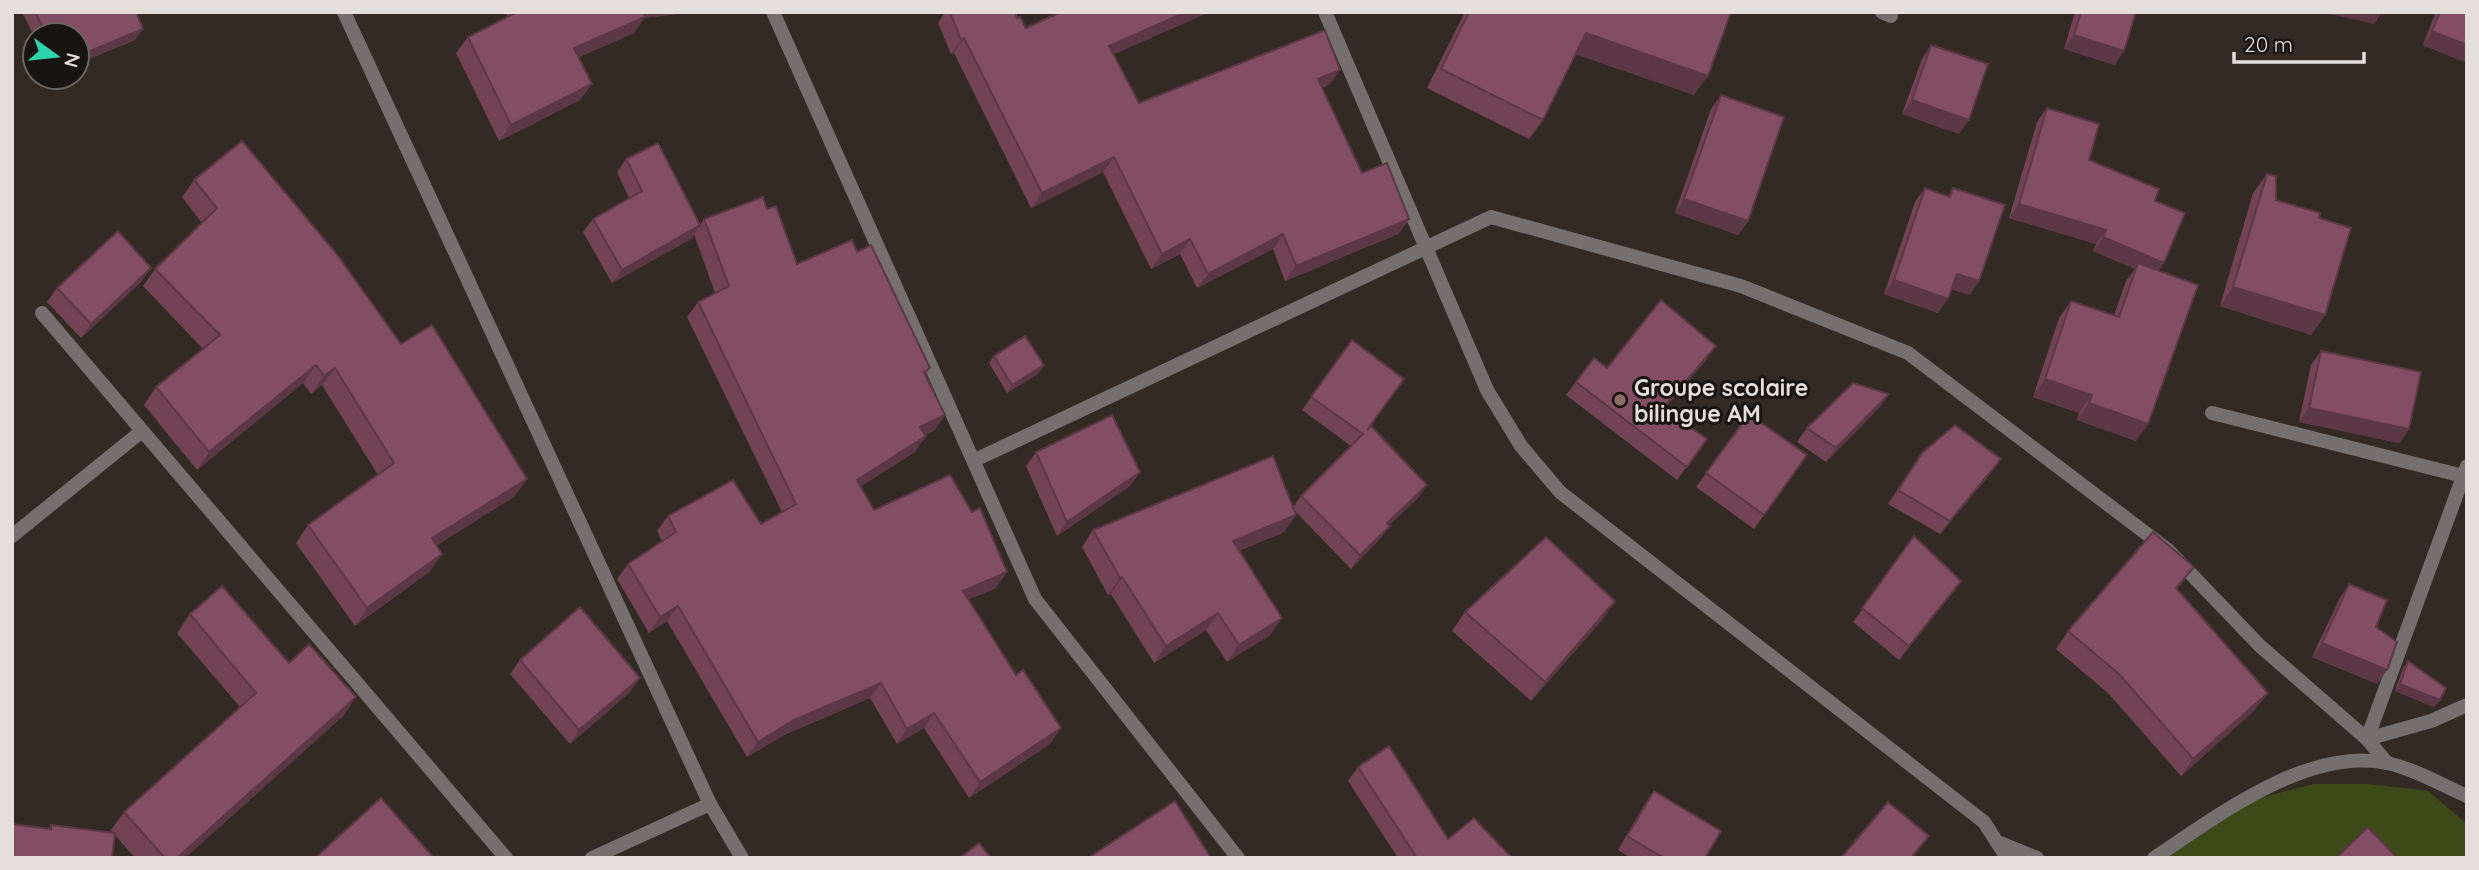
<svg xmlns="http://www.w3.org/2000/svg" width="2479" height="870" viewBox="0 0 2479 870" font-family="Quicksand,sans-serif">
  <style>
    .green { fill: #3e491a }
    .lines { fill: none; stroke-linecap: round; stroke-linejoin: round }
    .minor { stroke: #756f6f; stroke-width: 14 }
    .wall { fill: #714355 }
    .shaded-wall { fill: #5c3745 }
    .building { fill: #834e63; stroke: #5c3745; stroke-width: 2 }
    .education-dot { fill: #8d6e63; stroke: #181411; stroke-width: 2.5 }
    .labels { text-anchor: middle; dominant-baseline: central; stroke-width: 6; stroke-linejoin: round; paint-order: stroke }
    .poi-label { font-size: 23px; font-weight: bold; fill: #e4dfda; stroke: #181411; text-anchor: start }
  </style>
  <rect width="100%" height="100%" fill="#332b23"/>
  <polygon class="green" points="2314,784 2369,784 2428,791 2467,824 2467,858 2160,858 2237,804"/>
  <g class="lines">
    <g class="minor">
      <polyline points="344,12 710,804 742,858"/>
      <polyline points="773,12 1035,599 1238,858"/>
      <polyline points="1325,12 1487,390 1521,446 1560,492 1984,822 2007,858"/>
      <polyline points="1882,12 1891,16"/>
      <polyline points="42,313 506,858"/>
      <polyline points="2212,413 2463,476"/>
      <polyline points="975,460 1491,217 1741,286 1908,353 2168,550 2260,646 2367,739 2387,763"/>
      <polyline points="2467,466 2367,739 2431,721 2467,705"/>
      <polyline points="12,536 142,431"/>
      <polyline points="2000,843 2037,858"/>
      <polyline points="592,858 710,804"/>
      <path d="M 2154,858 C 2216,817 2308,746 2387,763 C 2414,769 2442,785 2467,796"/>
    </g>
  </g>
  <g class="wall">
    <polygon points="22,12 136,12 135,40 77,64 77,35 35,35 35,38"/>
    <polygon points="505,12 693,12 644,18 634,33 579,57 592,84 580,100 499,141 456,53 468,37 508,17"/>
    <polygon points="945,12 1015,12 1017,18 1026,28 1114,54 1139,103 1330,84 1322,88 1362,173 1409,219 1398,234 1285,281 1273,249 1197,288 1180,254 1151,269 1103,172 1031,208 954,53 951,54 938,23"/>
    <polygon points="1465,12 1731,12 1694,95 1576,54 1543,120 1529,139 1427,88"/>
    <polygon points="2075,12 2136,12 2115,65 2064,49"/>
    <polygon points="2436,12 2467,12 2467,63 2423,45"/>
    <polygon points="1931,45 1959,134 1902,114 1922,59"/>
    <polygon points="1721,95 1748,221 1738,235 1675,213 1711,109"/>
    <polygon points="2047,108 2089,160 2155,201 2159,271 2148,424 2136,441 2077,420 2079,413 2033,397 2059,318 2071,301 2114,315 2126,281 2135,269 2093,251 2096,244 2009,218 2037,122"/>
    <polygon points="626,159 700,225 704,219 767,209 797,264 857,252 930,368 926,375 935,430 925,435 915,452 861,486 874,510 996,588 969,599 1051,743 969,798 924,728 897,744 870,698 784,735 747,757 667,621 649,633 617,579 628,564 662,541 657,531 668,516 761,524 782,512 687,317 698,302 715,293 694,234 691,239 612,283 583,232 593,219 629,198 617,172"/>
    <polygon points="2267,174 2276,200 2319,218 2325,315 2311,335 2220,306 2253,193"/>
    <polygon points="194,180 401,344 515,496 437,545 442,554 430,571 355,626 296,543 308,525 378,475 322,385 311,394 303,383 197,470 144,405 156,387 203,349 143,286 155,269 202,223 182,197"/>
    <polygon points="1925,188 1948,196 1953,188 1970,295 1951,289 1938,313 1884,294 1915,202"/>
    <polygon points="141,282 81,338 47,302 57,288"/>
    <polygon points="1352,340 1368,430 1418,498 1389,525 1380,539 1351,569 1295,511 1296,515 1284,532 1239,551 1282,618 1270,635 1227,662 1206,630 1154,663 1111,594 1108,595 1082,547 1093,530 1293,507 1301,496 1351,446 1302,410"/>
    <polygon points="2321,351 2409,429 2399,443 2299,422 2311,365"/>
    <polygon points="994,356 1039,373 1007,393 989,363"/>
    <polygon points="1594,358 1607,368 1707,359 1664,409 1707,439 1677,480 1566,395"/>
    <polygon points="1889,394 1879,408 1826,462 1797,442 1807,428"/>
    <polygon points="1749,414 1807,455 1754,529 1696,487"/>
    <polygon points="1036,452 1140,472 1130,486 1057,536 1026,466"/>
    <polygon points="1922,453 2001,459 1991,473 1940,534 1888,504"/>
    <polygon points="1914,536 1961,581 1951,595 1899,660 1853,622"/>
    <polygon points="2194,567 2177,589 2255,710 2181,776 2108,693 2056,649 2068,631"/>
    <polygon points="2349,584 2376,627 2377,684 2312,657 2340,598"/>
    <polygon points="1615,601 1602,620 1531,701 1452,631 1465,612"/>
    <polygon points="190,614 356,697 343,716 185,858 135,858 115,835 48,829 51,825 113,832 111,830 124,812 240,707 177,633"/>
    <polygon points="520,660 630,692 570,744 510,674"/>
    <polygon points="2408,661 2440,700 2434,707 2395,691 2403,668"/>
    <polygon points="1358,767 1448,839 1512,858 1398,858 1348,781"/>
    <polygon points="1654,791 1705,858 1631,858 1618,850 1644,805"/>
  </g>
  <g class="shaded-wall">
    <polygon points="633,12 693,12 644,18 634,33 562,64 574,48"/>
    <polygon points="1186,12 1210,12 1099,61 1109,46"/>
    <polygon points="2321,12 2379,12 2382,13 2374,24"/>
    <polygon points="143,29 135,40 77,64 83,54"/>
    <polygon points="2432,31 2467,45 2467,63 2423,45"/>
    <polygon points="1586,33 1708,76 1694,95 1572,53"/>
    <polygon points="2074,35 2124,51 2115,65 2064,49"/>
    <polygon points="964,38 954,53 951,54 961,40"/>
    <polygon points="1340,70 1330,84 1307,94 1318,79"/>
    <polygon points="592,84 580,100 499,141 511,125"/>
    <polygon points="1912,100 1969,120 1959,134 1902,114"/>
    <polygon points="1114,157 1103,172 1031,208 1042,193"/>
    <polygon points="1684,199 1748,221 1738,235 1675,213"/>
    <polygon points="2019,204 2106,230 2096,244 2009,218"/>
    <polygon points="1409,219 1398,234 1285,281 1296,266"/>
    <polygon points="700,225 691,239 612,283 622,270"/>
    <polygon points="1283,234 1273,249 1197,288 1208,274"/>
    <polygon points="2103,237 2164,263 2154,277 2138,263 2135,269 2093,251"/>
    <polygon points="1190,239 1180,254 1151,269 1162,254"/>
    <polygon points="151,268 141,282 81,338 91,324"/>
    <polygon points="1957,274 1979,281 1970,295 1947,288"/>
    <polygon points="1894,280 1948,299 1938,313 1884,294"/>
    <polygon points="2233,287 2325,315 2311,335 2220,306"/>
    <polygon points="1716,346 1707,359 1654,421 1663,408"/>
    <polygon points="316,365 303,383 197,470 209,452"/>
    <polygon points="1044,365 1039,373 1007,393 1012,385"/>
    <polygon points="335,368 322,385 311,394 324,376"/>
    <polygon points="2045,379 2092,395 2079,413 2033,397"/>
    <polygon points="1889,394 1879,408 1826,462 1836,448"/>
    <polygon points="2089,403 2148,424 2136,441 2077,420"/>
    <polygon points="2309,408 2409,429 2399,443 2299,422"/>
    <polygon points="945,415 935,430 910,443 920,427"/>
    <polygon points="926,436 915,452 847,495 857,480"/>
    <polygon points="2001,459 1991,473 1940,534 1950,521"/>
    <polygon points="1140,472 1130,486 1057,536 1067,522"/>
    <polygon points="527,479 515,496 420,556 432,538"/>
    <polygon points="1427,485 1418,498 1378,536 1387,523"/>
    <polygon points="1296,515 1284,532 1221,558 1233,541"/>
    <polygon points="1390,526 1380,539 1351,569 1360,555"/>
    <polygon points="442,554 430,571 355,626 367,608"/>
    <polygon points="2194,567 2181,584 2164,605 2176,588"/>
    <polygon points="1007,572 996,588 953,606 963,591"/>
    <polygon points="1122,577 1111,594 1108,595 1120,578"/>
    <polygon points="1961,581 1951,595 1899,660 1909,646"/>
    <polygon points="1615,601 1602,620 1531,701 1545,682"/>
    <polygon points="678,606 667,621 649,633 660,617"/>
    <polygon points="1218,613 1206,630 1154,663 1166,646"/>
    <polygon points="1282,618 1270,635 1227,662 1239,645"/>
    <polygon points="2322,643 2387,670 2377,684 2312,657"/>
    <polygon points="640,678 630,692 570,744 579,730"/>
    <polygon points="881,683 870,698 784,735 747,757 758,742 794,720"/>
    <polygon points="2400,684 2440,700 2434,707 2395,691"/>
    <polygon points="2268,693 2255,710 2181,776 2193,759"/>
    <polygon points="356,697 343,716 185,858 177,858"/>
    <polygon points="934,713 924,728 897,744 907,729"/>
    <polygon points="1061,728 1051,743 969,798 980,782"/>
    <polygon points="1929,836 1913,858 1911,858"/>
  </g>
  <g class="building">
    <polygon points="35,12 136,12 143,29 83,54 80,47 77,49 77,35 47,35"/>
    <polygon points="517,12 643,12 645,17 574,48 592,84 511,125 468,37"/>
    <polygon points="950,12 1015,12 1017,18 1020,17 1026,28 1061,12 1186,12 1109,46 1139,103 1325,30 1340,70 1318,79 1362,173 1387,163 1409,219 1296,266 1283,234 1208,274 1190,239 1162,254 1114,157 1042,193 964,38 961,40"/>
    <polygon points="1469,12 1731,12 1708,76 1586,33 1543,120 1441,69"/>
    <polygon points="2081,12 2136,12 2124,51 2074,35"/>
    <polygon points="2440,12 2467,12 2467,45 2432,31"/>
    <polygon points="1931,45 1988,64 1969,120 1912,100"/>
    <polygon points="1721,95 1784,117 1748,221 1684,199"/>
    <polygon points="2047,108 2099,124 2089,160 2159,189 2155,201 2185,213 2164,263 2103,237 2106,230 2019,204"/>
    <polygon points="242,141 336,253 401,344 432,325 527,479 432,538 442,554 367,608 308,525 394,463 335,368 324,376 316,365 209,452 156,387 220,335 155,269 217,208 194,180"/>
    <polygon points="658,143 700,225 622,270 593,219 642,191 626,159"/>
    <polygon points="2267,174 2276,176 2276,200 2320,213 2319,218 2351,228 2325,315 2233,287"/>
    <polygon points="1925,188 1950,197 1953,188 2005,205 1979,281 1957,274 1948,299 1894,280"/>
    <polygon points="763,197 767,209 776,206 797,264 852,240 857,252 871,245 930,368 924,372 945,415 920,427 926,436 857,480 874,510 950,475 972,512 980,508 1007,572 963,591 1016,675 1023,670 1061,728 980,782 934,713 907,729 881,683 794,720 758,742 678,606 660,617 628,564 676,532 668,516 733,480 761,524 796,504 698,302 729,286 704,219"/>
    <polygon points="118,231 151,268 91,324 57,288"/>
    <polygon points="2138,263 2198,285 2148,424 2089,403 2092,395 2045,379 2071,301 2119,317"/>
    <polygon points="1661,300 1716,346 1663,408 1707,439 1687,467 1576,382 1594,358 1607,368"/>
    <polygon points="1025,336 1044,365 1012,385 994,356"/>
    <polygon points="1352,340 1404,379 1367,430 1371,426 1427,485 1387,523 1390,526 1360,555 1301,496 1363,434 1311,397"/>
    <polygon points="2321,351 2421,372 2409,429 2309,408"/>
    <polygon points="1853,383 1889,394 1836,448 1807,428"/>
    <polygon points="1749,414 1807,455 1764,515 1706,473"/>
    <polygon points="1112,415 1140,472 1067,522 1036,452"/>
    <polygon points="1955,425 2001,459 1950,521 1898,490 1922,453"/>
    <polygon points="1273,456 1296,515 1233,541 1282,618 1239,645 1218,613 1166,646 1122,577 1120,578 1093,530"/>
    <polygon points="2153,532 2194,567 2176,588 2268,693 2193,759 2120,675 2068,631"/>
    <polygon points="1914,536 1961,581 1909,646 1862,608"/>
    <polygon points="1546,537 1615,601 1545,682 1465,612"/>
    <polygon points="2349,584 2387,600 2376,627 2397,642 2387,670 2322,643"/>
    <polygon points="222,586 289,663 309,644 356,697 177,858 165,858 124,812 256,693 190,614"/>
    <polygon points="580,607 640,678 579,730 520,660"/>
    <polygon points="2408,661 2446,688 2440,700 2400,684"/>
    <polygon points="1389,746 1448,839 1474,818 1512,858 1417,858 1358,767"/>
    <polygon points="1654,791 1721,831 1705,858 1664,858 1627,836"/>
    <polygon points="381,798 434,858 315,858"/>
    <polygon points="1175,801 1211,858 1088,858"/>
    <polygon points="1888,802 1929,836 1911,858 1841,858"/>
    <polygon points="12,824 51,829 51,825 115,833 112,858 12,858"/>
    <polygon points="2368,827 2397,858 2336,858"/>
    <polygon points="979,843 991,858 960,858"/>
  </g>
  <circle class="education-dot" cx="1620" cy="400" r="7"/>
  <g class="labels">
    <g class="poi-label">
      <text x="1634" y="387">Groupe scolaire<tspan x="1634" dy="26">bilingue AM</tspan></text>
    </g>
  </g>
  <rect width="2479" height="870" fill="none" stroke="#e4dfda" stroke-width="28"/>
  <g transform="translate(56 56) rotate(105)"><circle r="33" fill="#181411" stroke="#6a6561" stroke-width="2"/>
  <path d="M0-5L12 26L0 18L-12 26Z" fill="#2bd5ac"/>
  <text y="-10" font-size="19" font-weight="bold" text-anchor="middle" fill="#e4dfda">N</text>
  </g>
  <path d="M2234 52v10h130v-10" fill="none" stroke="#e4dfda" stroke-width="3.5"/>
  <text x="2244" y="52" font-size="21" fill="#e4dfda" stroke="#181411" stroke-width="5" paint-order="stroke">20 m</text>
</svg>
